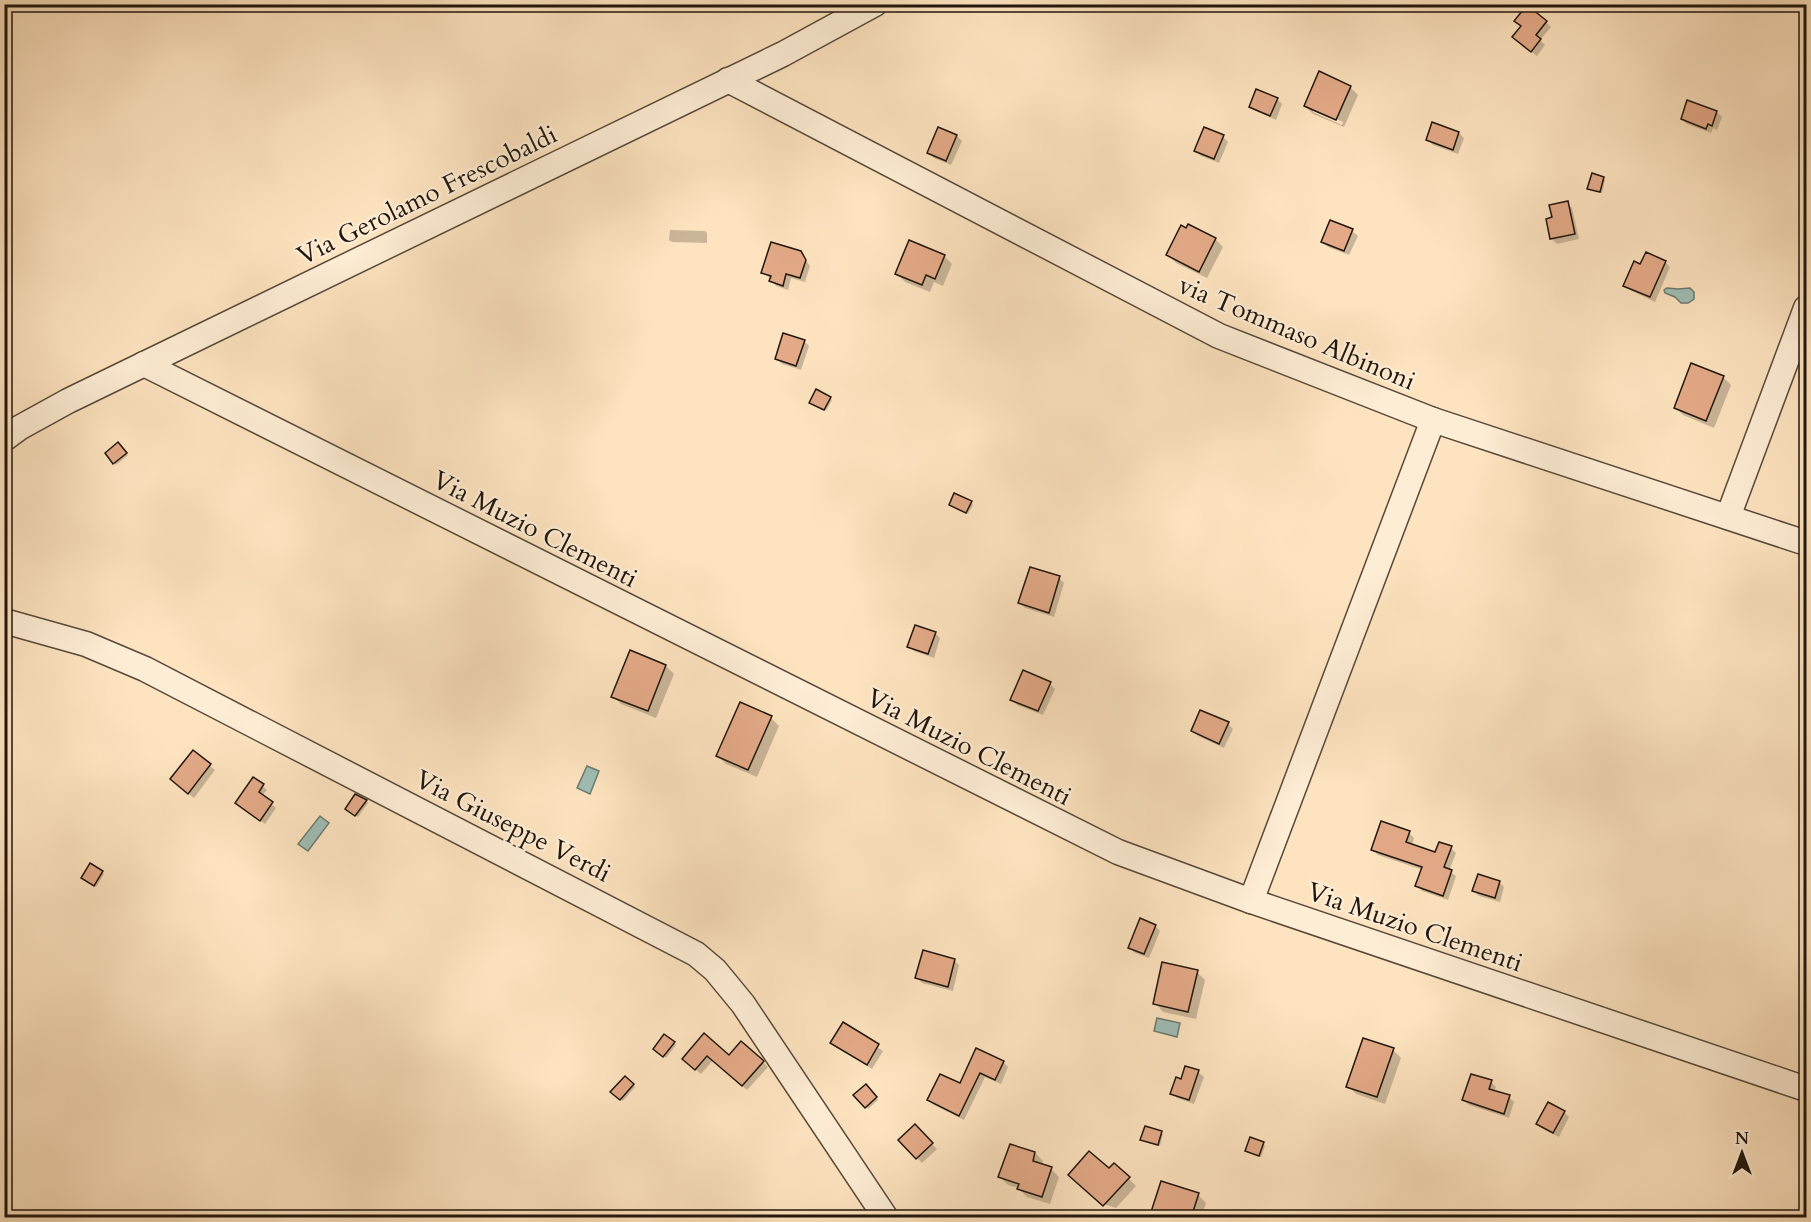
<svg xmlns="http://www.w3.org/2000/svg" width="1811" height="1222" viewBox="0 0 1811 1222" font-family="Cardo,serif">
  <style>
    .water { fill: #9fbeb5; stroke: #6c7b72; stroke-width: 1.5 }
    .shadow { fill: #0003; fill-rule: evenodd }
    .building { fill: #e4aa88; stroke: #20160d; stroke-width: 1.5 }
    .lines { fill: none; stroke-linecap: round; stroke-linejoin: round }
    .minor-casing { stroke: #57493a; stroke-width: 27 }
    .minor { stroke: #feedd5; stroke-width: 24 }
    .labels { text-anchor: middle; dominant-baseline: central; stroke-width: 4.5; stroke-linejoin: round; paint-order: stroke }
    .street-label { font-size: 26px; fill: #20160d; stroke: #feedd5 }
  </style>
  <rect width="100%" height="100%" fill="#fde3bf"/>
  <filter id="stains"><feTurbulence type="fractalNoise" baseFrequency=".00333" numOctaves="4"/><feColorMatrix values="0 0 0 0 .2 0 0 0 0 .09 0 0 0 0 .02 0 0 0 .5 -.17"/></filter>
  <radialGradient id="worn" r=".72"><stop offset=".6" stop-color="#630" stop-opacity="0"/><stop offset="1" stop-color="#630" stop-opacity=".3"/></radialGradient>
  <g class="water">
    <polygon points="1667,288 1678,289 1690,288 1694,292 1694,299 1688,303 1681,303 1675,297 1665,293 1664,290"/>
    <polygon points="587,766 599,771 590,794 577,788"/>
    <polygon points="320,816 329,823 308,851 298,844"/>
    <polygon points="1157,1018 1180,1023 1177,1037 1154,1031"/>
  </g>
  <g class="shadow">
    <polygon points="1546,22 1551,27 1540,40 1545,45 1537,56 1519,42"/>
    <path d="M 1350,87 L 1358,95 L 1344,127 L 1313,114 L 1305,106 ZM 1313,109 L 1343,122 L 1342,125 L 1313,112 Z"/>
    <polygon points="1277,99 1282,104 1276,120 1256,111 1250,106"/>
    <polygon points="1688,102 1717,112 1722,117 1717,130 1713,128 1711,133 1687,124 1682,119"/>
    <polygon points="1459,133 1464,138 1458,154 1433,145 1428,140"/>
    <polygon points="957,136 962,141 951,165 934,158 929,153"/>
    <polygon points="1223,137 1228,142 1219,163 1201,156 1196,151"/>
    <polygon points="1603,178 1605,180 1602,193 1589,188"/>
    <polygon points="1567,203 1572,208 1579,239 1557,244 1552,239 1548,220 1554,218"/>
    <polygon points="1331,222 1352,231 1358,236 1349,255 1328,247 1323,242"/>
    <polygon points="670,230 705,231 707,233 707,243 672,242 669,240"/>
    <polygon points="1215,239 1223,247 1207,278 1176,263 1168,255"/>
    <polygon points="800,252 810,266 805,282 791,278 788,290 776,286 771,279 763,273"/>
    <polygon points="944,256 952,264 943,286 934,282 930,292 905,282 897,274"/>
    <polygon points="1665,262 1670,267 1655,302 1630,290 1625,285"/>
    <polygon points="804,341 809,346 801,370 782,364 777,359"/>
    <polygon points="1723,377 1731,385 1714,428 1683,415 1675,407"/>
    <polygon points="830,398 832,400 826,411 813,404"/>
    <polygon points="118,444 128,455 116,465 107,454"/>
    <polygon points="971,503 973,505 968,514 951,505"/>
    <polygon points="1059,578 1064,583 1054,617 1025,608 1020,603"/>
    <polygon points="935,633 940,638 934,658 914,651 909,646"/>
    <polygon points="631,652 666,666 674,674 656,718 621,704 613,696"/>
    <polygon points="1050,684 1055,689 1043,715 1017,705 1012,699"/>
    <polygon points="741,704 771,718 779,726 757,777 726,764 718,756"/>
    <polygon points="1228,724 1233,729 1224,748 1198,736 1192,731"/>
    <polygon points="193,752 215,770 194,798 177,784"/>
    <polygon points="254,779 267,790 262,796 276,808 265,824 241,806"/>
    <polygon points="366,801 368,803 358,817 349,811"/>
    <polygon points="1409,833 1414,838 1412,845 1436,854 1451,848 1456,853 1449,871 1456,876 1448,900 1422,891 1417,886 1423,870 1378,855 1373,850"/>
    <polygon points="102,872 104,874 96,887 82,878"/>
    <polygon points="1499,882 1504,887 1500,902 1479,896 1474,891"/>
    <polygon points="1155,926 1160,931 1149,958 1135,953 1130,947"/>
    <polygon points="954,960 959,965 953,991 922,983 917,978"/>
    <polygon points="1197,972 1205,980 1196,1019 1163,1012 1155,1003"/>
    <polygon points="843,1025 883,1051 872,1069 832,1043"/>
    <polygon points="704,1035 729,1057 763,1062 768,1067 747,1090 713,1060 701,1074 689,1064"/>
    <polygon points="674,1043 676,1045 666,1058 657,1051"/>
    <polygon points="977,1050 1003,1062 1008,1067 1001,1084 985,1077 964,1120 934,1105 929,1100 961,1085"/>
    <polygon points="1393,1050 1401,1058 1385,1104 1356,1094 1348,1086"/>
    <polygon points="1186,1067 1198,1072 1204,1077 1194,1104 1177,1098 1172,1093 1181,1081"/>
    <polygon points="625,1078 635,1087 623,1101 612,1092"/>
    <polygon points="1491,1082 1496,1087 1494,1092 1509,1097 1514,1102 1509,1118 1469,1105 1464,1100"/>
    <polygon points="866,1086 878,1100 868,1109 855,1095"/>
    <polygon points="1564,1112 1569,1117 1559,1137 1543,1129 1538,1124"/>
    <polygon points="915,1126 937,1149 922,1163 900,1140"/>
    <polygon points="1161,1132 1163,1134 1160,1146 1142,1140"/>
    <polygon points="1263,1143 1265,1146 1261,1157 1246,1151"/>
    <polygon points="1035,1153 1043,1161 1041,1166 1051,1169 1059,1177 1050,1204 1027,1197 1018,1188 1008,1185 1000,1177"/>
    <polygon points="1109,1170 1128,1178 1136,1186 1116,1208 1100,1203"/>
    <polygon points="1198,1195 1206,1203 1201,1218 1154,1218 1151,1215"/>
  </g>
  <g class="building">
    <polygon points="1527,5 1547,21 1536,35 1541,39 1531,52 1512,37 1521,26 1514,21"/>
    <polygon points="1319,71 1351,86 1336,120 1304,106"/>
    <polygon points="1256,89 1278,98 1270,116 1249,107"/>
    <polygon points="1687,100 1717,111 1712,126 1708,124 1706,129 1681,119"/>
    <polygon points="1432,122 1459,132 1453,150 1426,140"/>
    <polygon points="938,127 957,135 946,161 927,153"/>
    <polygon points="1204,127 1224,135 1214,159 1194,151"/>
    <polygon points="1592,173 1604,177 1600,192 1587,189"/>
    <polygon points="1568,201 1575,234 1550,239 1546,219 1552,217 1549,205"/>
    <polygon points="1330,220 1353,229 1344,251 1321,242"/>
    <polygon points="1188,224 1216,238 1199,272 1166,255 1181,225 1186,228"/>
    <polygon points="909,240 945,255 935,279 926,275 922,285 895,274"/>
    <polygon points="771,242 801,251 806,260 800,278 786,274 783,286 769,281 771,276 761,273"/>
    <polygon points="1646,252 1666,261 1650,297 1623,286 1634,261 1640,264"/>
    <polygon points="783,333 805,340 796,366 775,359"/>
    <polygon points="1691,363 1724,376 1706,421 1674,408"/>
    <polygon points="816,389 831,397 824,410 809,403"/>
    <polygon points="118,442 127,453 113,464 105,453"/>
    <polygon points="954,493 972,501 966,513 949,505"/>
    <polygon points="1030,567 1060,576 1049,613 1018,603"/>
    <polygon points="915,625 936,632 928,654 907,647"/>
    <polygon points="630,650 666,665 648,711 611,697"/>
    <polygon points="1023,670 1051,682 1038,711 1010,700"/>
    <polygon points="740,702 772,716 748,770 716,756"/>
    <polygon points="1200,710 1229,722 1219,744 1191,731"/>
    <polygon points="193,750 211,764 188,794 170,779"/>
    <polygon points="253,777 264,784 259,792 273,802 260,821 235,803"/>
    <polygon points="355,794 367,800 355,816 345,809"/>
    <polygon points="1381,821 1410,831 1406,842 1435,852 1439,842 1452,846 1444,867 1452,870 1443,896 1415,886 1422,867 1371,850"/>
    <polygon points="90,863 103,871 94,886 81,878"/>
    <polygon points="1478,874 1500,881 1495,898 1472,891"/>
    <polygon points="1140,918 1156,925 1144,954 1128,948"/>
    <polygon points="923,950 955,959 948,987 915,978"/>
    <polygon points="1162,962 1198,970 1188,1012 1153,1004"/>
    <polygon points="843,1022 879,1044 867,1065 830,1043"/>
    <polygon points="704,1033 729,1055 741,1041 764,1061 742,1086 707,1056 695,1070 682,1059"/>
    <polygon points="664,1034 675,1042 663,1057 653,1049"/>
    <polygon points="1363,1038 1394,1048 1377,1097 1346,1087"/>
    <polygon points="976,1048 1004,1061 995,1080 980,1073 959,1116 927,1100 940,1074 960,1083"/>
    <polygon points="1185,1066 1199,1070 1189,1100 1170,1094 1176,1077 1181,1079"/>
    <polygon points="1471,1074 1492,1080 1489,1089 1510,1095 1504,1114 1462,1100"/>
    <polygon points="625,1076 634,1084 620,1100 610,1092"/>
    <polygon points="866,1084 877,1097 865,1108 853,1095"/>
    <polygon points="1548,1102 1565,1111 1553,1133 1536,1124"/>
    <polygon points="915,1124 933,1143 916,1159 898,1140"/>
    <polygon points="1145,1126 1162,1131 1158,1145 1140,1140"/>
    <polygon points="1250,1137 1264,1142 1259,1156 1245,1151"/>
    <polygon points="1010,1144 1035,1152 1033,1161 1052,1167 1042,1197 1017,1189 1019,1184 998,1177"/>
    <polygon points="1089,1151 1109,1168 1114,1163 1130,1177 1103,1206 1068,1175"/>
    <polygon points="1161,1181 1199,1193 1191,1218 1156,1218 1150,1215"/>
  </g>
  <g class="lines">
    <defs>
      <g id="minor">
        <polyline points="728,80 1219,336 1433,420 1806,543"/>
        <polyline points="144,364 1118,852 1251,901 1806,1089"/>
        <polyline points="4,439 19,428 68,401 783,54 875,4"/>
        <polyline points="1728,517 1806,308"/>
        <polyline points="4,621 86,644 145,669 696,954 715,970 743,1004 886,1218"/>
        <polyline points="1251,901 1433,420"/>
      </g>
    </defs>
    <use href="#minor" class="minor-casing"/>
    <use href="#minor" class="minor"/>
  </g>
  <g class="labels">
    <g class="street-label">
      <text transform="translate(427 195) rotate(-26)">Via Gerolamo Frescobaldi</text>
      <text transform="translate(1297 333) rotate(23)">via Tommaso Albinoni</text>
      <text transform="translate(535 529) rotate(27)">Via Muzio Clementi</text>
      <text transform="translate(969 747) rotate(27)">Via Muzio Clementi</text>
      <text transform="translate(513 826) rotate(27)">Via Giuseppe Verdi</text>
      <text transform="translate(1415 927) rotate(19)">Via Muzio Clementi</text>
    </g>
  </g>
  <rect width="1811" height="1222" fill="none" stroke="#fde3bf" stroke-width="24"/>
  <rect x="6" y="6" width="1799" height="1210" fill="none" stroke="#20160d" stroke-width="3"/>
  <rect x="12" y="12" width="1787" height="1198" fill="none" stroke="#20160d" stroke-width="1.5"/>
  <g transform="translate(1742 1153)" stroke="#feedd5" stroke-width="4.5" paint-order="stroke">
  <path d="M0-4.5L10 22L0 15L-10 22Z" fill="#20160d"/>
  <text y="-9" font-size="16" font-weight="bold" text-anchor="middle" fill="#20160d">N</text>
  </g>
  <rect width="100%" height="100%" filter="url(#stains)"/>
  <rect width="100%" height="100%" fill="url(#worn)"/>
</svg>
